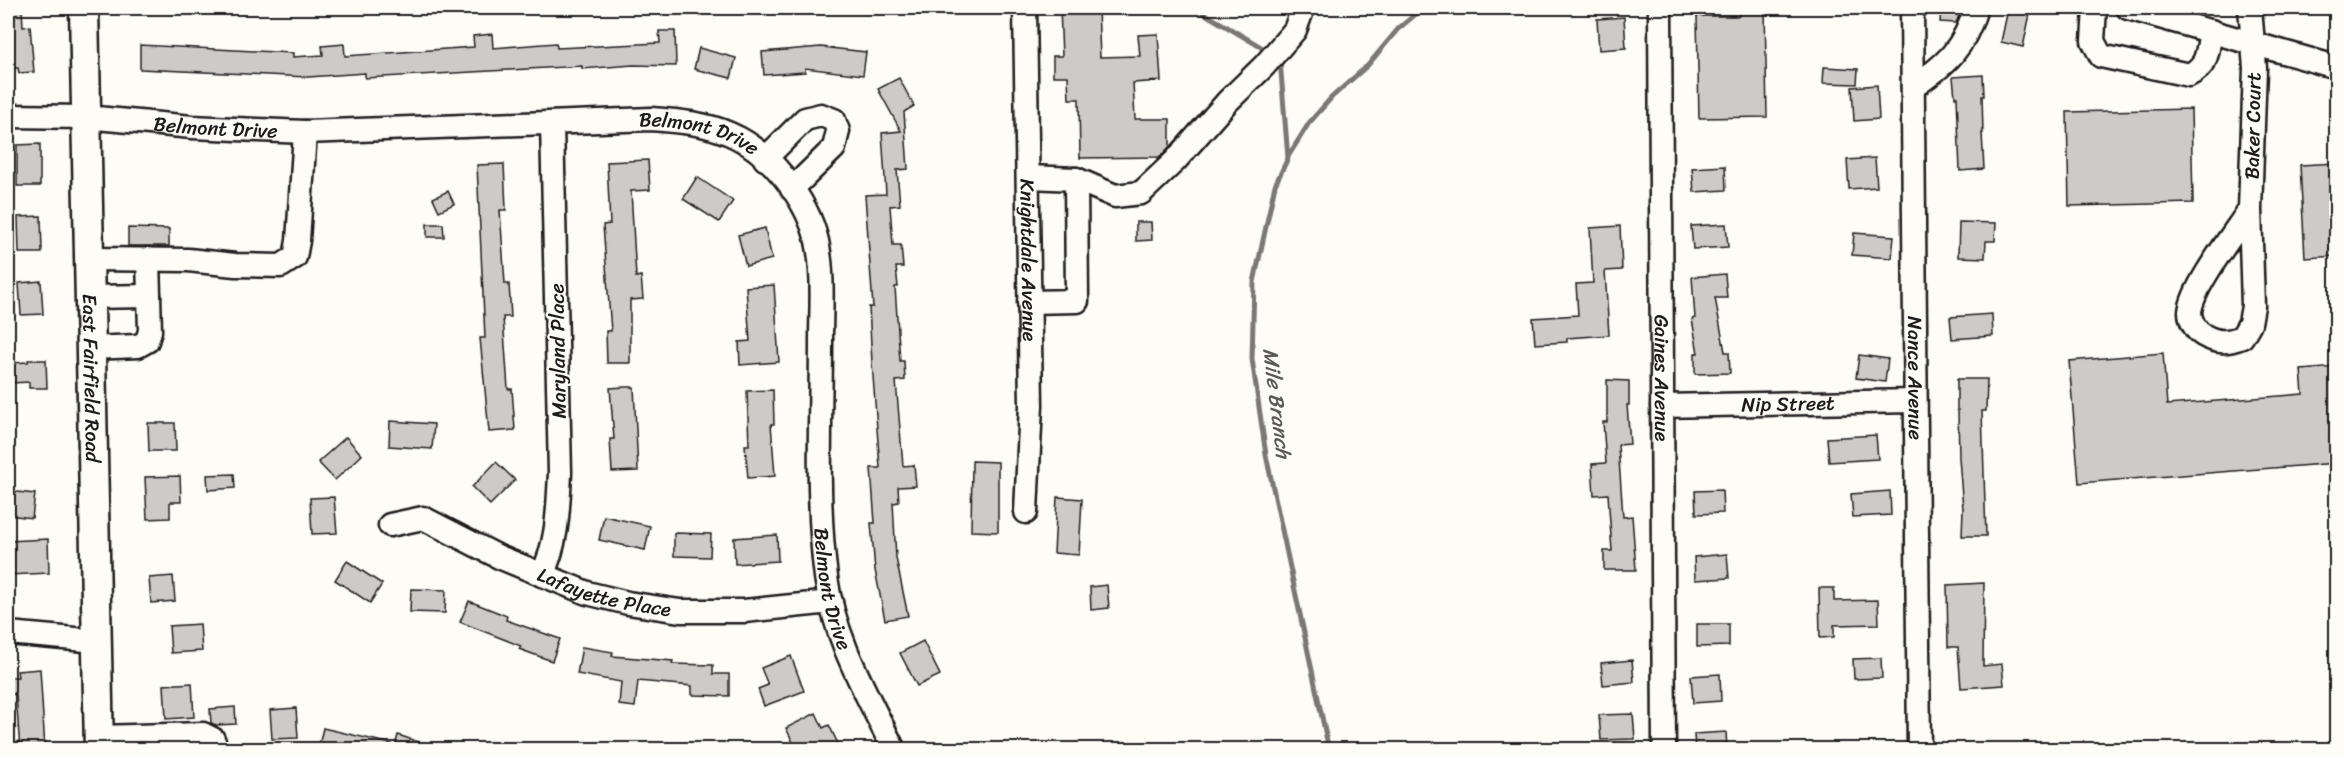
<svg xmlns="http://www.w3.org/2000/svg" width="2344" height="757" viewBox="0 0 2344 757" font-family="Sriracha,sans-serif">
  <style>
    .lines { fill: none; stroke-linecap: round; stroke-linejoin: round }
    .stream { stroke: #797876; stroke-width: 5 }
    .building { fill: #cccbc8; stroke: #1c1c1c; stroke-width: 1.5 }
    .minor-casing { stroke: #1c1c1c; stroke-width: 27 }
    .major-casing { stroke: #1c1c1c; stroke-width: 33 }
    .minor { stroke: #fdfcf7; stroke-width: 22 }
    .major { stroke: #fdfcf7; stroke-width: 28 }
    .labels { text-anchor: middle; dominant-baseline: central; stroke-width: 4.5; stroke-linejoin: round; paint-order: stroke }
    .street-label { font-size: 20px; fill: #1c1c1c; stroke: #fdfcf7 }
    .water-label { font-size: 21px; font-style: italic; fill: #5a5a58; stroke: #fdfcf7 }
  </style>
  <rect width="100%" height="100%" fill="#fdfcf7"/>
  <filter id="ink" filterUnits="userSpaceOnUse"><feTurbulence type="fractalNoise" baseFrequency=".0167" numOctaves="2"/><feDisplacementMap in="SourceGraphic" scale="12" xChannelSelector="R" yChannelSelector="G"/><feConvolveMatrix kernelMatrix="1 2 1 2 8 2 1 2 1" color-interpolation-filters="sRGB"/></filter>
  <g filter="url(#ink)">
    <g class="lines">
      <g class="stream">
        <polyline points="1195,8 1266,50"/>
        <polyline points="1280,60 1288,158 1275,185 1254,282 1252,359 1266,455 1329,750"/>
        <polyline points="1289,155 1309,123 1332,97 1368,65 1398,29 1423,8"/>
      </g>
    </g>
    <g class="building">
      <polygon points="8,8 22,8 23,27 30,26 34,72 19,73 18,68 9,68"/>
      <polygon points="1060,8 1098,8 1100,57 1140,56 1138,35 1158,34 1161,81 1133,83 1135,119 1170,119 1170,146 1160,157 1080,158 1079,99 1069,99 1068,76 1053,76 1053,56 1062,56"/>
      <polygon points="1739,8 1765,8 1767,117 1699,118 1697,16 1739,16"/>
      <polygon points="1941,8 1962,8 1956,23 1940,22"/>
      <polygon points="2008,9 2030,14 2023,47 2001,42"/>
      <polygon points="1624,17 1626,48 1599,50 1597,19"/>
      <polygon points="659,31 675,31 676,66 633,65 582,69 582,66 365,78 365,73 308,77 140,69 140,45 293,53 293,57 323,55 322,46 344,44 345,56 474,47 473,36 492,34 493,48 556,43 557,48 660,43"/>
      <polygon points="821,47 866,52 863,75 805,68 805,72 764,75 762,52"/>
      <polygon points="699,48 736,58 731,78 694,69"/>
      <polygon points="1824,67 1858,69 1857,84 1823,83"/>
      <polygon points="1983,75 1984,96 1982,96 1983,133 1982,133 1984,169 1960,171 1957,97 1955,97 1953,77"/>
      <polygon points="899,78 914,106 904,112 908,169 897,170 900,205 890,206 893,245 901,245 903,267 896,267 898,287 895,287 900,361 904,361 905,380 896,381 903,466 914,465 916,486 898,487 899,502 893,503 896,558 908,616 885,620 875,570 871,523 875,523 871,468 880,468 872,363 869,307 873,307 865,195 886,194 882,133 901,131 878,89"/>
      <polygon points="1877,85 1879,119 1854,121 1852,87"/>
      <polygon points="2191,109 2193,203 2069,206 2067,112"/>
      <polygon points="40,144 40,186 17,186 17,145"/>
      <polygon points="1875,158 1877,187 1849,189 1847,160"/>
      <polygon points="648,160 650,190 631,191 636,277 641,276 643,299 630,300 630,363 607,363 606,331 611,331 603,225 610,224 607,162"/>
      <polygon points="2337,163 2337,256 2305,258 2300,165"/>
      <polygon points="504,164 506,210 500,210 505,284 509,284 511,317 503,317 508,389 512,389 515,430 489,432 480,338 485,338 477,165"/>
      <polygon points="1725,166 1726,190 1694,192 1692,168"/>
      <polygon points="697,177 733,201 719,222 683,199"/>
      <polygon points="448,191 454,204 439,211 433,198"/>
      <polygon points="41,216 42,253 19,253 18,217"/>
      <polygon points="1136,222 1151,222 1152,240 1136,241"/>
      <polygon points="1959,222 1996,223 1995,241 1986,241 1985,258 1958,257"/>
      <polygon points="427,224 443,224 444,237 427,237"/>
      <polygon points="1726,224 1728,247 1693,249 1691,226"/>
      <polygon points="1620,226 1622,270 1605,271 1609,335 1567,338 1567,342 1535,344 1533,318 1578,315 1576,284 1593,283 1590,228"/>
      <polygon points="128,228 169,229 169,246 128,246"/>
      <polygon points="765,228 772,259 746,266 738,235"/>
      <polygon points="1854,233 1894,236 1892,258 1852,255"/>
      <polygon points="1725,274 1727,298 1715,298 1725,352 1729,352 1730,373 1695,374 1695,353 1698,353 1692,319 1695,318 1692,277"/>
      <polygon points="41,281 43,314 21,315 19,283"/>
      <polygon points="774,285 779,362 740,365 739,342 750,341 746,287"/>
      <polygon points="1992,314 1993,336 1952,339 1950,317"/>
      <polygon points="2163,353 2167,405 2303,394 2301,370 2337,367 2337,463 2079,483 2069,361"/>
      <polygon points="1859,355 1888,359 1885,382 1856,378"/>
      <polygon points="28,360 46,360 47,388 29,388 29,382 11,383 11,363 28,362"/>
      <polygon points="1957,379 1987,379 1986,411 1982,411 1986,536 1962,536 1963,509 1959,458 1958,410 1957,410"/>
      <polygon points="1607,380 1629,381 1629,405 1627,405 1630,444 1618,445 1623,517 1632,516 1636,570 1604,570 1604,551 1612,551 1608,494 1594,495 1592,464 1606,463 1603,422 1607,422"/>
      <polygon points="625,387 634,387 638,471 612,472 610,439 614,439 610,388"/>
      <polygon points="773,390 774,424 771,424 775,476 748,478 745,445 749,445 747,391"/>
      <polygon points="390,421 434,424 432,449 389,446"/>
      <polygon points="148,423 175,423 176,451 149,451"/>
      <polygon points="1876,435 1878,459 1829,462 1827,438"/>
      <polygon points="346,437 362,455 335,480 318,462"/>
      <polygon points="972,461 998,462 998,532 971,531"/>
      <polygon points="496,462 515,480 490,505 472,487"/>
      <polygon points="234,474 235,488 208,490 207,475"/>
      <polygon points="180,476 181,502 170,502 170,518 147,519 145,477"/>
      <polygon points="1722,490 1723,513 1696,514 1695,491"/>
      <polygon points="8,491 35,494 32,518 8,515"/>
      <polygon points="1890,491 1891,515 1853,517 1851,494"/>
      <polygon points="334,497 337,533 312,534 310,498"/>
      <polygon points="1057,497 1082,499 1079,555 1054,553"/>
      <polygon points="604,516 650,526 645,550 599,540"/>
      <polygon points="674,533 711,534 710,557 674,556"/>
      <polygon points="777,535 778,561 735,564 734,538"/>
      <polygon points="48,539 49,573 8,575 8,541"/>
      <polygon points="1727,554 1729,578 1695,580 1694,557"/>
      <polygon points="347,561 382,584 370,603 335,580"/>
      <polygon points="173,576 175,601 151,603 149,578"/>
      <polygon points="1984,583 1983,666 2002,664 2004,685 1961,688 1958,647 1948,647 1947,585"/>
      <polygon points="1107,585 1109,608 1091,610 1090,587"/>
      <polygon points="1819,588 1834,588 1834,601 1878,600 1879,624 1834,625 1834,637 1820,638"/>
      <polygon points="411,589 446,590 445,613 410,612"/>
      <polygon points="469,601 507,616 506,620 560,639 552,661 519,649 521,646 460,622"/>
      <polygon points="200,624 202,651 171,653 169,626"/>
      <polygon points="1697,624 1729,624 1729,646 1697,647"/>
      <polygon points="923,641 940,675 917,686 900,653"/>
      <polygon points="582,647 613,652 612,656 673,661 672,664 713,665 713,674 729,674 729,696 692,695 692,686 638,681 635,707 619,705 621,682 577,674"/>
      <polygon points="791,656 804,691 764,706 758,689 768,685 761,668"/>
      <polygon points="1881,658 1882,678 1854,679 1853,659"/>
      <polygon points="1632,660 1634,682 1603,685 1601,663"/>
      <polygon points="40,669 45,749 20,750 16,694 8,695 8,677 18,677 17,671"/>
      <polygon points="1720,674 1721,701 1693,703 1691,676"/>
      <polygon points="192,683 194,717 166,719 164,685"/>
      <polygon points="235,707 236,724 216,725 211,723 210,709"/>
      <polygon points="296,708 298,738 272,739 270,710"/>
      <polygon points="816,713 823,728 829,725 841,750 797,750 786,728"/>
      <polygon points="1633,714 1635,739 1601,740 1599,715"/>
      <polygon points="323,728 392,744 392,750 318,750"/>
      <polygon points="1726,732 1727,750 1695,750 1694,734"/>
      <polygon points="398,735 434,747 434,750 394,750"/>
    </g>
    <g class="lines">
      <defs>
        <g id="minor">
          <path id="s1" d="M 1025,8 L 1031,405 L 1026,512"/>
          <path id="s2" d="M 1660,8 L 1664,750"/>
          <path id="s3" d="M 1912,8 L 1919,750"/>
          <path d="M 2095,8 L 2093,41 L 2101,56 L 2189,75 C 2209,65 2207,51 2211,31"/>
          <polyline points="2128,8 2336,67"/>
          <path d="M 2250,8 L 2255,68 L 2250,209 L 2253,306 L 2250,323 L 2242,337 C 2227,343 2217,343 2203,335 C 2196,331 2190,321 2190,312 C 2192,287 2235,232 2250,209"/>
          <path d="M 1913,87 C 1947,64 1964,48 1976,8"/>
          <path id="s4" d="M 8,116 L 86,117 L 192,127 L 305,132 L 651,119 C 678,121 705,123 730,134 C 770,151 807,199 817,241 C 824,273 821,308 821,341 C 821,417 816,502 826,577 C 834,639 867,694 894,750"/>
          <polyline points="765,159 805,119 821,115 834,120 838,131 834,148 792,189"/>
          <polyline points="1029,177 1076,179 1115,196 1141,193 1175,161 1227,102 1264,66 1295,30 1303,8"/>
          <polyline points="89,259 188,260 235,265 281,266 295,257 298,241 305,132"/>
          <polyline points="90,297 149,296"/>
          <polyline points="1029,302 1077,301 1076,179"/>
          <polyline points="91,348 138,346 147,341 150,331 148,259"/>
          <path id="s5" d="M 1662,406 L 1915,401"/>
          <path id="s6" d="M 390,525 L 423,518 L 499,557 L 587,593 L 628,603 L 680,611 L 744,611 L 831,602"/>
          <path d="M 542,575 C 558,542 558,509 560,473 L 552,124"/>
          <polyline points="8,633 97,641"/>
          <polyline points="99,737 203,734 213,739 217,750"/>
        </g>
        <g id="major">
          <path id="s7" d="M 84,8 L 99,750"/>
        </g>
      </defs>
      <use href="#minor" class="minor-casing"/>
      <use href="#major" class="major-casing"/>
      <use href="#minor" class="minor"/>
      <use href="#major" class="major"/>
    </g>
  </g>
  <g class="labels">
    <g class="street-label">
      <text transform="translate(2253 126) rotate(-89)">Baker Court</text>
      <text stroke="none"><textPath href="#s4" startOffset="208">Belmont Drive</textPath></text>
      <text stroke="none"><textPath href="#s4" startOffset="694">Belmont Drive</textPath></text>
      <text stroke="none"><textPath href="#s1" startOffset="252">Knightdale Avenue</textPath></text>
      <text transform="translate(558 351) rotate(-91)">Maryland Place</text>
      <text stroke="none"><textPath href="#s7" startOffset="370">East Fairfield Road</textPath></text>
      <text stroke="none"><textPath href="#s2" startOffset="370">Gaines Avenue</textPath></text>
      <text stroke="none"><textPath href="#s3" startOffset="370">Nance Avenue</textPath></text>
      <text stroke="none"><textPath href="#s5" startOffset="126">Nip Street</textPath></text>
      <text stroke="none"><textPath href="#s4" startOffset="1216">Belmont Drive</textPath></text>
      <text stroke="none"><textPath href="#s6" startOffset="231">Lafayette Place</textPath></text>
    </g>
    <g class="water-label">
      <text transform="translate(1277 403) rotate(83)">Mile Branch</text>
    </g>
  </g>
  <rect width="2344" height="757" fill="none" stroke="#fdfcf7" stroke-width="30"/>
  <rect x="15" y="15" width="2314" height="727" fill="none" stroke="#1c1c1c" stroke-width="2" filter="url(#ink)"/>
</svg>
